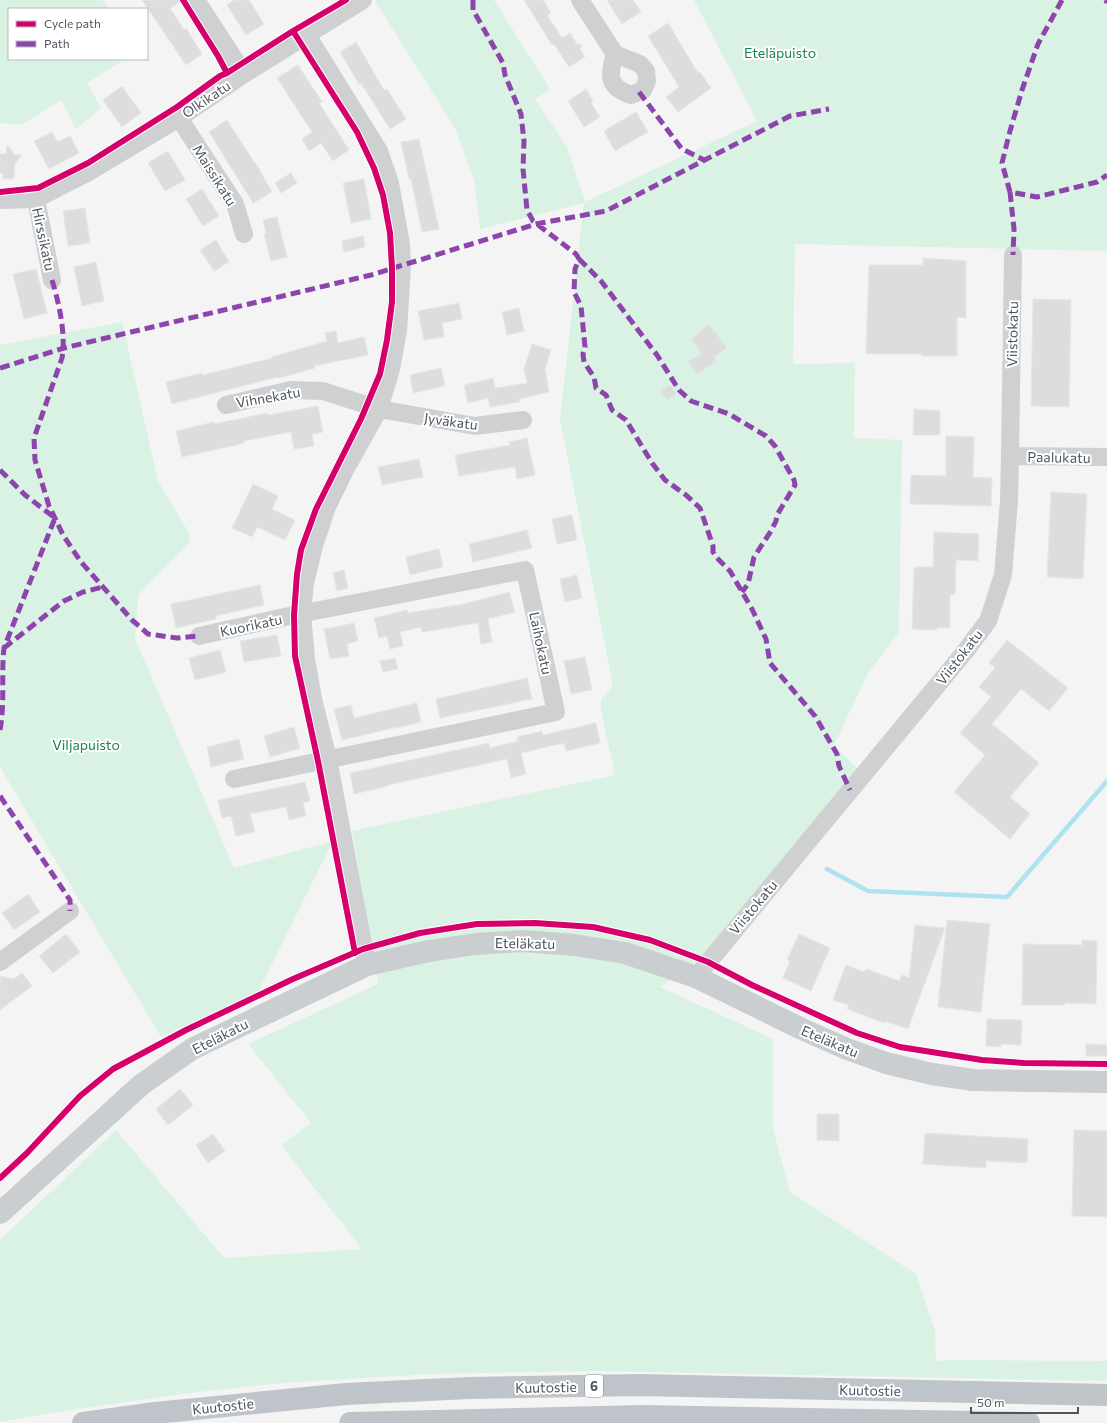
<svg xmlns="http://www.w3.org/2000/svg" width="1107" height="1423" font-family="Commissioner,sans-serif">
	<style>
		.green { fill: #d9f2e3 }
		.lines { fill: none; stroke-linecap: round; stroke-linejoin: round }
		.stream { stroke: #aee2f0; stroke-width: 4.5 }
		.building { fill: #ddddde; stroke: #e5e6e7 }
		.minor { stroke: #ced0d2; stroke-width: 18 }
		.major { stroke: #caced1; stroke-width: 22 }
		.highway { stroke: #bec4c9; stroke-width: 22 }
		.quiet { stroke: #8e44ad; stroke-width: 5; stroke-dasharray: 10 5; stroke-linecap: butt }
		.cycleway-casing { stroke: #fff; stroke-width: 8 }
		.cycleway { stroke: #d6006c; stroke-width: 6 }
		.labels { text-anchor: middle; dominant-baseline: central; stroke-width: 4; stroke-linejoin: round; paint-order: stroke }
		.shield { fill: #fff; stroke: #808990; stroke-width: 1 }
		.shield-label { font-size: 13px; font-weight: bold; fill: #4a5661 }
		.park-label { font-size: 14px; fill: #17864f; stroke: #fff }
		.street-label { font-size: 14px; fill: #4a5661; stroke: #fff }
	</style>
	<rect width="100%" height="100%" fill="#f4f4f4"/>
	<path class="green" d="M0,0H103L109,9H9V59H125L87,83L101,108L76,129L61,100L21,125L0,123Z
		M376,0H494L550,89L535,99L567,147L585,202L757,121L694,0H1107V251L795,244L793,364L855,363L854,438L902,440L899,632L868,673L834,745L859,770L710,952L660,987L773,1039V1129L790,1192L916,1274L935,1331L936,1361L954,1360L1107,1361V1381L597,1371L430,1374L283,1383L189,1393L57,1412L0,1422V1240L116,1130L224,1258L362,1249L281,1145L311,1123L248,1044L378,984L352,831L615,775L601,710V699L613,686L560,420L584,203L480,229L474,180L455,128L375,1Z
		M122,322L158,481L190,535L189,543L138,595L135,639L234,868L333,841L255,998L161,1037L0,767V345Z"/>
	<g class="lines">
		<path class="stream" d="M827,869L868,891L1007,897L1107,781"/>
	</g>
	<path class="building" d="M142,0H182L170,8L184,30L186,28L202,54L186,65Z
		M234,0H249L264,24L246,35L227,5Z
		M524,0H543L551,13L547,15L562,38L570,33L577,44L582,45L580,49L585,57L569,67L554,44L552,45Z
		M607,0H633L641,12L622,24Z
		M668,23L698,73L700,72L711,88L678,112L666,97L679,87L648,36Z
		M356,42L384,90L387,89L406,119L390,129L361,83L359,84L340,52Z
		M298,65L322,102L319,103L349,150L333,161L321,143L309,151L302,139L312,132L277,78Z
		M122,86L141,113L122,127L103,100Z
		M586,89L593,101L591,103L600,117L584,127L568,101Z
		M636,112L648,132L615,151L604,131Z
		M227,120L254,162H255L272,192L253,203L209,132Z
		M52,132L58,142L70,136L79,153L49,169L34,141Z
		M419,139L439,229L422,232L411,179H409L401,142Z
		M7,145L15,155H22L15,163L14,179H3V173H0V154H6Z
		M168,151L185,180L165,191L148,163Z
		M291,173L297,183L281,193L275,183Z
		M364,179L371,219L351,223L343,183Z
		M202,189L219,216L203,226L186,199Z
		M85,208L90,243L68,246L63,211Z
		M277,217L287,257L271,261L264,234L266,233L263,220Z
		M363,236L365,247L344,252L342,241Z
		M216,240L229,262L214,271L200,250Z
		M923,258L966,261V318L957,317V356H922V354H866L869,265H923Z
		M96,262L104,301L82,306L74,267Z
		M36,269L47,313L24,319L13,274Z
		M1033,299L1071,300L1069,407L1031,406Z
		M459,303L462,319L442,323L444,337L424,340L418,311Z
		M519,308L524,331L507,335L502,312Z
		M709,324L727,348L714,357L717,361L697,374L688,362L701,353L691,339Z
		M336,331L338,343L364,337L368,355L314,366L315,368L279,378L278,377L172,404L166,382L202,373L203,375L273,358L272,357L327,341L325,333Z
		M532,344L551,350L545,369L549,392L519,399L520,402L490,407L488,398L468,403L464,385L493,378L495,388L527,383L524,369Z
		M441,368L445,386L413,393L410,375Z
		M670,385L676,394L667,400L661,391Z
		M318,406L323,432L312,434L314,446L294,449L291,432L244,441L245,443L182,457L176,431L214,422V424L267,413L268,415Z
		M914,409L940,411V435H913Z
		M946,436L974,437L973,477L992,478L991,506L910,504L911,475L946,476Z
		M527,438L535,475L517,479L515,467L459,476L455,455L510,445L509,442Z
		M419,459L423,477L382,485L378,467Z
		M253,484L278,496L272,509L295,520L285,540L257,527L252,537L232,528Z
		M1051,492L1087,494L1083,579L1047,577Z
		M572,515L577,540L557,544L552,519Z
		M527,530L532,548L473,562L469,544Z
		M934,532L979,534L978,561L956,560L955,595H950V628H937V630L912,629L914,567H933Z
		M439,549L443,567L410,575L406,557Z
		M344,570L348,588L337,591L333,573Z
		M577,575L582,598L565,602L560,579Z
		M260,585L264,605L215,616L216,619L176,628L171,604Z
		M509,592L515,612L488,619L492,642L481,644L478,623L422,632L421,627L400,632L403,646L390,649L387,636L379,638L374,618L407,610L408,613L457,605V606Z
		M354,623L358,641L347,644L349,656L330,659L324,629Z
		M277,635L281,656L244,662L240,641Z
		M1007,640L1068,688L1049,711L1021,689L992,724L1039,763L1010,797L1030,814L1010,839L954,792L985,755L960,733L991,697L979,687L995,668L989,663Z
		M220,650L226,672L195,680L189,658Z
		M585,657L592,690L571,694L564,661Z
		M395,658L398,669L383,672L380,661Z
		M527,678L532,699L440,718L436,699Z
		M417,703L421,722L397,728V727L342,740L334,709L351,705L354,718Z
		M596,723L600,743L566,751L564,743L521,753L526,774L511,778L507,759L388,785V786L354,794L350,773L489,743L490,748L518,741L517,737L542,731L543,735Z
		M294,727L300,748L270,757L264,736Z
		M239,739L244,759L211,767L207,747Z
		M305,782L310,801L303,803L306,816L289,820L286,807L250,814L255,832L236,836L231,816L222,818L218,800Z
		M28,894L40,912L14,930L2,913Z
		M947,920L990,924L981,1012L938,1007Z
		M915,925L945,928L908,1029L885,1021L884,1023L847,1009L849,1005L833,1000L846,965L864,972L866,969L899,981L902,975L909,978Z
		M66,934L80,952L53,973L39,956Z
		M799,934L830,948L811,991L783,978L790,961L787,960Z
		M1082,940L1097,941L1096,1004L1065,1003V1005H1022L1023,944L1082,945Z
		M22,973L32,986L0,1010V976L14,979Z
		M987,1019L1022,1020L1021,1045L1001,1044V1047L986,1046Z
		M1086,1044L1107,1045V1056H1086Z
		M180,1089L193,1105L168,1125L156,1109Z
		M817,1114H839V1141L817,1140Z
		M1074,1130L1107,1131V1217L1072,1216Z
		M925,1133L1028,1139L1027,1163L986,1161V1168L923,1164Z
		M213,1134L225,1151L208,1163L196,1145Z"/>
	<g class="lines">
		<path class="minor" d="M196,0L244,74
			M580,0L615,54L640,64L646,71L647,81L643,90L631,95C608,87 608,76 615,54
			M307,35L379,151L390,183L401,244L402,266L398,331L391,369L379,409L345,470L327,507L314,546L305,583L302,614L306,659L313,699L328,759L367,965
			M179,118L235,204L244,234
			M36,199L52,280
			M0,200L36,199L87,173L179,118L244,74L363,0
			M226,405L291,390L323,391L379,409L475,426L523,420
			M1010,456L1107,457
			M199,636L294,615L525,570L556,712L234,779
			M0,962L70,911
			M696,977L964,653L988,621L1003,575L1009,501L1010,456L1013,255"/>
		<path class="major" d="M0,1213L141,1085L192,1049L367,965L429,951L475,944L523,941L574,945L625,953L696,977L802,1029L847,1049L886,1063L932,1074L973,1080L1107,1082"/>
		<path class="highway" d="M83,1423L155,1413L346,1394L469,1388L640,1385L1107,1395
			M350,1423L642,1416L1029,1423"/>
		<path class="quiet" d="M473,0V10L503,63L505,75L521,114L524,141L523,169L527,210L533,221L576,254L579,259L575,269L574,292L581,306L585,347L583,354L584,362L594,377L596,388L606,395L612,410L626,420L652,463L665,480L686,495L700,508L713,546V552L717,558L730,571L752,609L766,639L770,663L815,716L837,754L839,766L850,790
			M1062,0L1038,44L1022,90L1010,131L1002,163L1010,192L1037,197L1097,182L1107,175
			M1106,0L1107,3
			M639,92L682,149L704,160
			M1010,192L1014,229L1013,255
			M579,259L601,281L657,355L679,390L691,401L729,414L766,436L775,446L794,480L795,485L777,515L776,521L771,531L754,557L748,584L742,592
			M52,280C59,303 66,334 62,358L34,438L35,460L49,506L55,518L63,535L81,562L132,620L148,634L177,638L199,636
			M0,368L64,348L371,275L536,224L606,211L790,116L829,109
			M0,470L25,495L55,518L4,648C1,675 5,703 0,730
			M4,648L64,601L83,592L103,587
			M0,796L70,900V911"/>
		<defs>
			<path id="cycleway" d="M183,0L218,56L227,73L293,31L357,132L374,168L383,195L390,233L392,268V302L387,340L380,374L361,419L316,509L301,550L297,574L294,615L295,656L318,761L355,953
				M293,31L346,0
				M0,192L38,188L88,163L177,107L220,76L227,73
				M0,1178L27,1153L80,1096L113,1069L186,1030L293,979L363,949L420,933L477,924L535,923L593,927L650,940L708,962L752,985L857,1033L900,1047L982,1060L1024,1063L1107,1064"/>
		</defs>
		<use href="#cycleway" class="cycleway-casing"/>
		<use href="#cycleway" class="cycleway"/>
	</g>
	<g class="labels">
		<rect class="shield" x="585" y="1375" width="18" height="22" rx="3"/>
		<g class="shield-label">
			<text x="594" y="1386">6</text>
		</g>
		<g class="park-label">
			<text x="780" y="52">Eteläpuisto</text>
			<text x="86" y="744">Viljapuisto</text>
		</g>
		<g class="street-label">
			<text transform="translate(206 99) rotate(-34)">Olkikatu</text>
			<text transform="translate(215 175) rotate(58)">Maissikatu</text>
			<text transform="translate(44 239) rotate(78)">Hirssikatu</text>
			<text transform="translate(1012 334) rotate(-89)">Viistokatu</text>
			<text transform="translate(268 397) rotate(-10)">Vihnekatu</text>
			<text transform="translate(451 421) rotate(8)">Jyväkatu</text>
			<text transform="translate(1059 457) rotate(1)">Paalukatu</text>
			<text transform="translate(251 625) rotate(-12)">Kuorikatu</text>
			<text transform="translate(541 643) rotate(78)">Laihokatu</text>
			<text transform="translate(959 657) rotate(-52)">Viistokatu</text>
			<text transform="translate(753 907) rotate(-50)">Viistokatu</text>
			<text transform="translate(525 943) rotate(1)">Eteläkatu</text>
			<text transform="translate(220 1036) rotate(-27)">Eteläkatu</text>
			<text transform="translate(830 1041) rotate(23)">Eteläkatu</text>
			<text transform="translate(546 1387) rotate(-1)">Kuutostie</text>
			<text transform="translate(870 1390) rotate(1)">Kuutostie</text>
			<text transform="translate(223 1406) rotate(-6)">Kuutostie</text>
		</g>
	</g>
	<rect x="8" y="8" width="140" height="52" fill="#ffffff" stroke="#b7bbc0"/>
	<rect x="16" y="21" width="20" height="6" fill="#d6006c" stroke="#b7bbc0"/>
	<text x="44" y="28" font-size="12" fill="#4a5661">Cycle path</text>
	<rect x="16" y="41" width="20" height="6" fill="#8e44ad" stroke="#b7bbc0"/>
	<text x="44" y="48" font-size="12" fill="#4a5661">Path</text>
	<path d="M971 1407v6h107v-6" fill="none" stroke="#4a5661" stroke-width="2"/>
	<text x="977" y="1407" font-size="12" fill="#4a5661" stroke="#ffffff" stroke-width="3" paint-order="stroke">50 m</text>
</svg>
